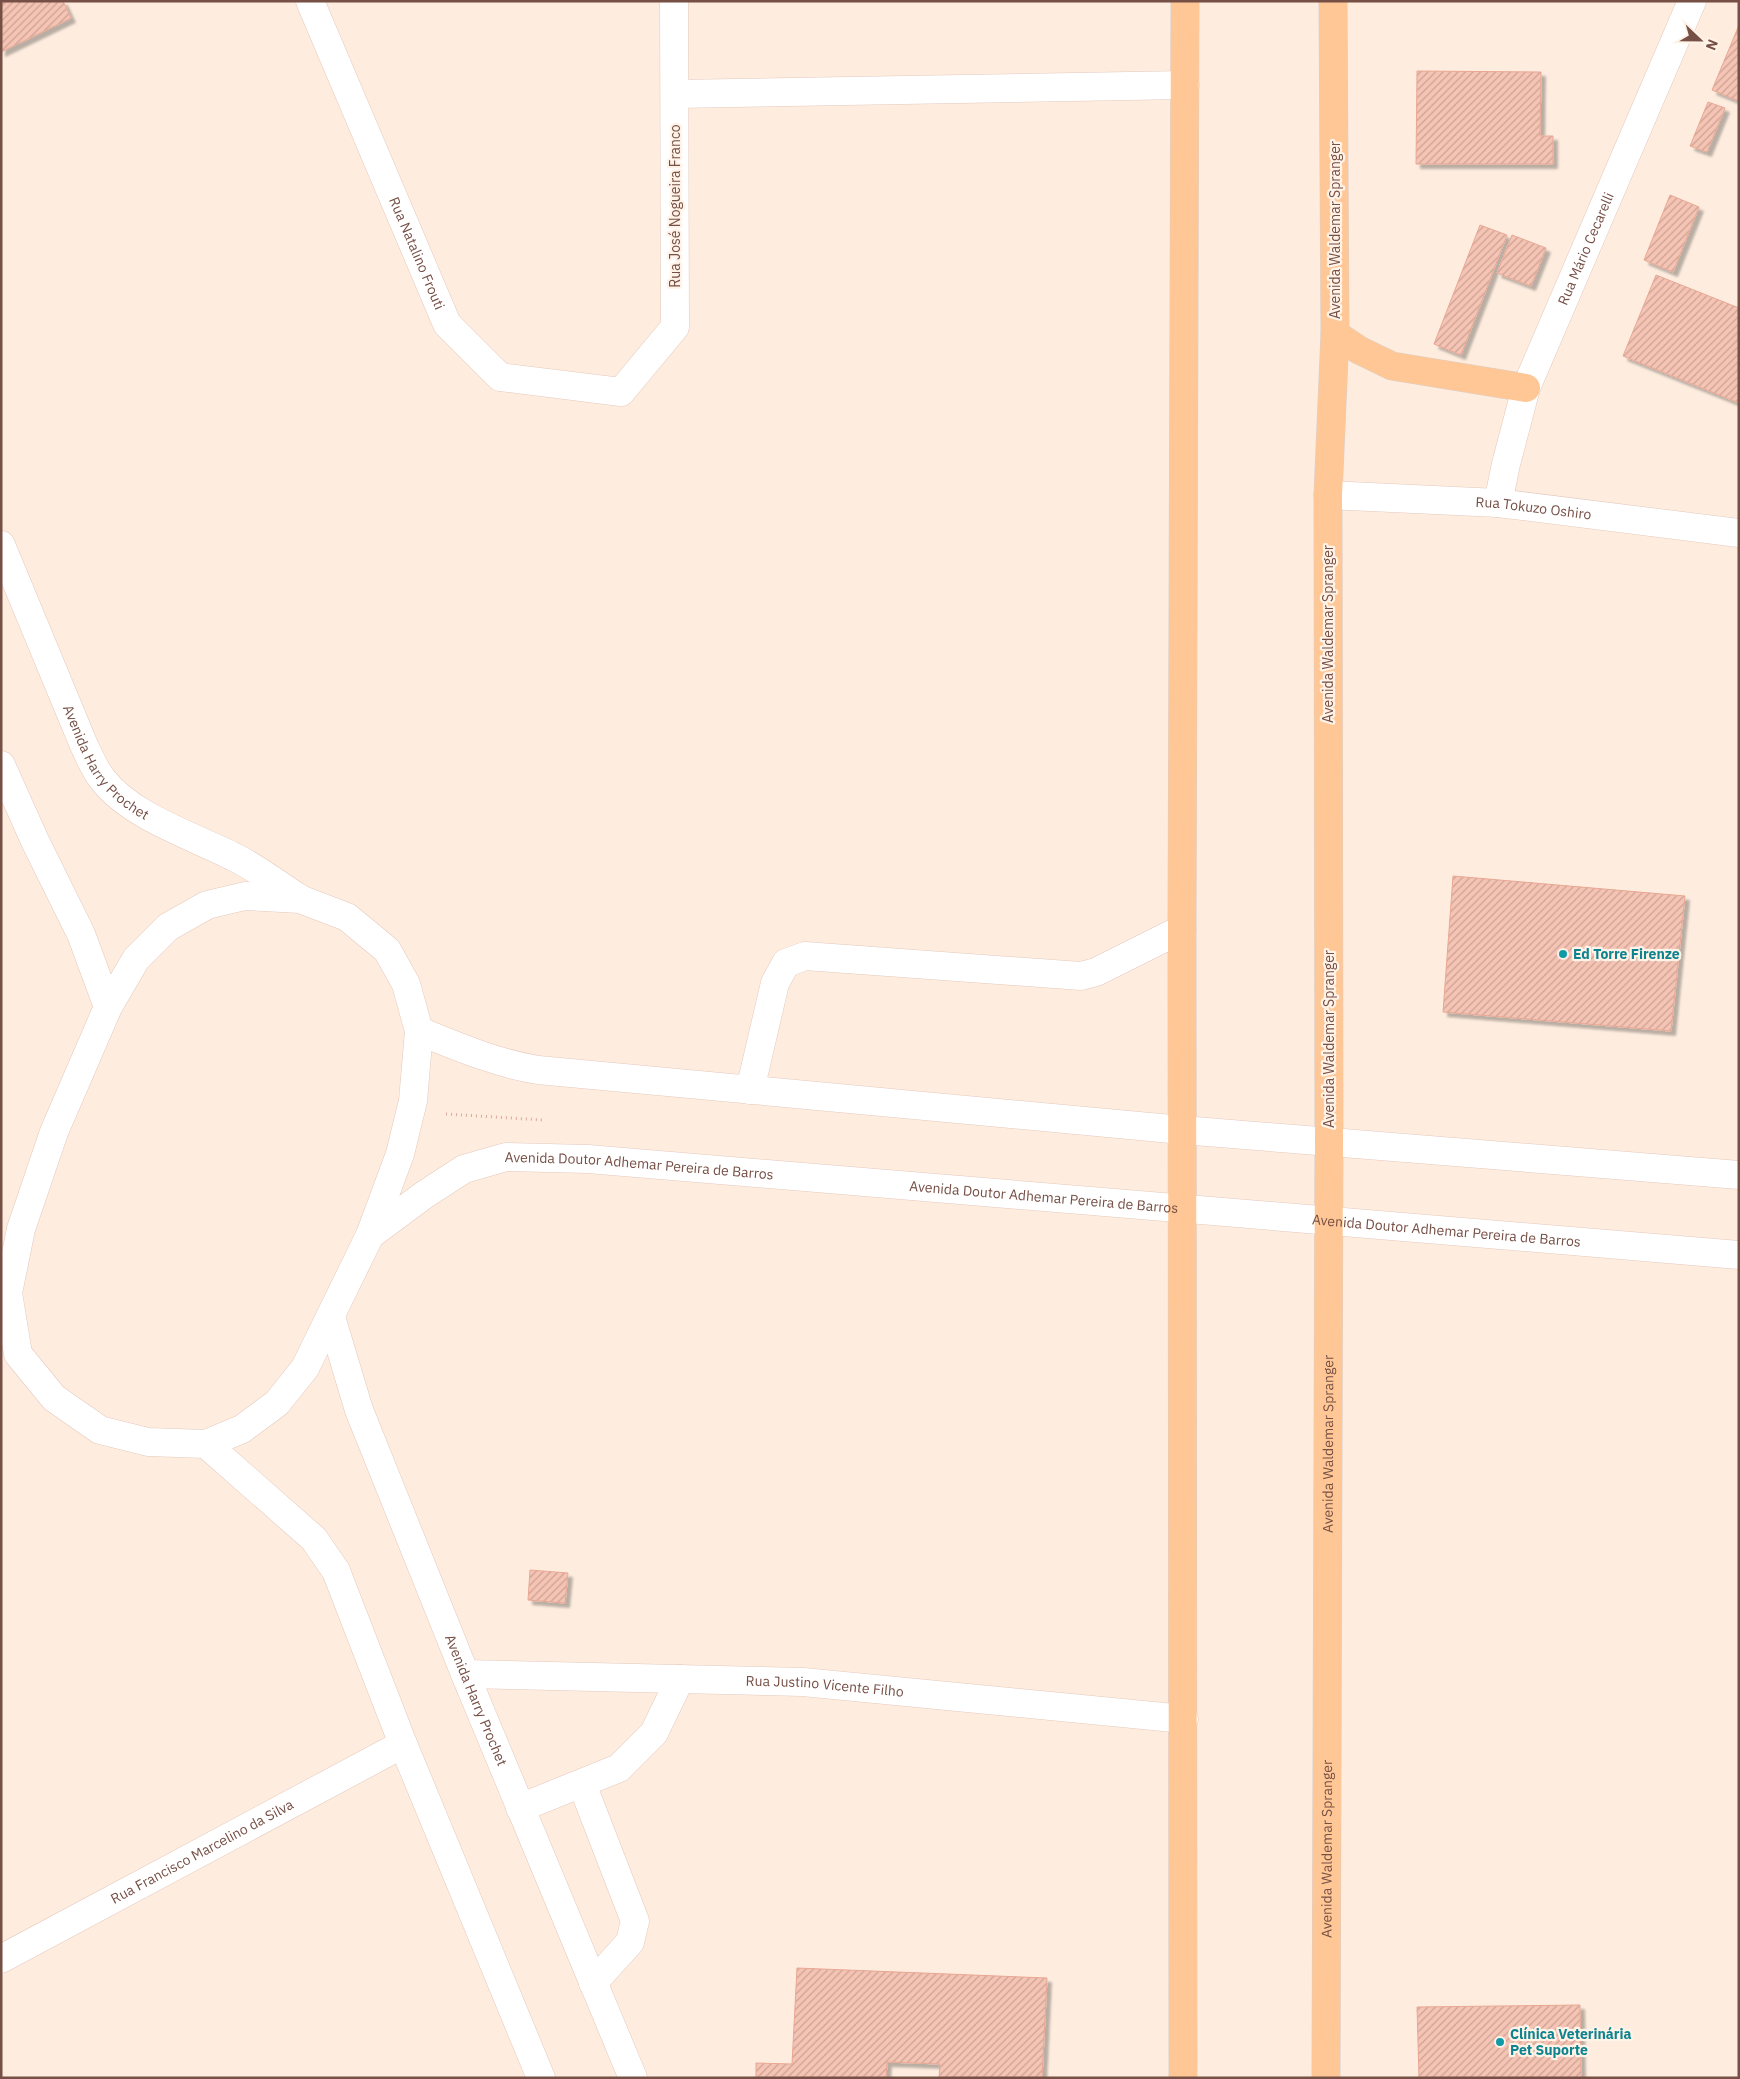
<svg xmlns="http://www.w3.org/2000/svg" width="1740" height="2079" font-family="'IBM Plex Sans',sans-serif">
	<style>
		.building { fill: url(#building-hatch); stroke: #e9a794; filter: url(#shadow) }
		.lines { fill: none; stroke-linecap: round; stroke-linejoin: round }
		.minor-casing { stroke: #e4c9bd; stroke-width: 29 }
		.major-casing { stroke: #dbd1cf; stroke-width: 29 }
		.path { stroke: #daa798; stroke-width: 3; stroke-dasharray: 1 4; stroke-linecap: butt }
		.minor { stroke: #fff; stroke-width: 28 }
		.major { stroke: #ffc795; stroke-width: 28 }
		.culture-dot { fill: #0f9aa8; stroke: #fff2e7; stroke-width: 2 }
		.labels { text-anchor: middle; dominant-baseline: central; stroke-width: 4.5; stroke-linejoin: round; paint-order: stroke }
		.street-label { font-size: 14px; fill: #764f45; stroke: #fff2e7 }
		.culture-label { font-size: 14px; font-weight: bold; fill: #0d838f; stroke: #fff2e7; text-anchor: start }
	</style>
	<defs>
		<pattern id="building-hatch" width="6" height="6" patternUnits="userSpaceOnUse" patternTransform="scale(1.25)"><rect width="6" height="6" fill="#f5c4b4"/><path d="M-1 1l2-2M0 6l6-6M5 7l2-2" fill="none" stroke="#cba294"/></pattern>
		<filter id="shadow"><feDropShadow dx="4.5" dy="4.5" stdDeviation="1" flood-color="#0004"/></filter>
	</defs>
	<rect width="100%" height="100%" fill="#feeddf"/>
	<path class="building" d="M1,1H63L71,18L1,52Z
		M1739,25V101L1712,90Z
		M1417,71L1541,72L1540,136H1553V164H1416Z
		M1708,102L1725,108L1707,152L1690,146Z
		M1670,195L1699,207L1673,272L1644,260Z
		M1480,225L1507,235L1461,355L1434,344Z
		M1512,235L1546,248L1531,286L1497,273Z
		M1656,275L1739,308V403L1623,356Z
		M1453,876L1685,896L1671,1031L1443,1012Z
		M530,1570L568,1573L565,1603L528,1600Z
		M797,1968L1047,1978L1042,2078H939L940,2064L887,2062L886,2078H756V2063L792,2064Z
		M1580,2005L1581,2078H1419L1417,2007Z"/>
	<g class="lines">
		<defs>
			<g id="minor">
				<path id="s1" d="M310,1L447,324L500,377L621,392L675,327L674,1"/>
				<path d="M675,94L1185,85"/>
				<path id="s2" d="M1328,495L1498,503L1739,533"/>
				<path id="s3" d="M1498,503L1506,464L1526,388L1692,1"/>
				<path id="s4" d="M1,545L83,743C89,756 94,769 103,780C132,817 193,836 234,857C257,868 278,885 299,898"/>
				<path d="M1,765L35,841L81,934L108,1007"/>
				<path d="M245,896L300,899L347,917L387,950L406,984L419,1031L413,1101L400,1154L370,1235L305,1368L277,1403L242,1429L206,1444L148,1442L100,1430L54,1398L18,1354L8,1293L21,1229L54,1132L108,1007L136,959L168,927L207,905Z"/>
				<path d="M419,1031C458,1047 496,1063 538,1070L1182,1130L1739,1175"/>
				<path d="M750,1090L775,983L786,963L805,956L1081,976L1096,972L1182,929"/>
				<path id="s5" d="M370,1235L424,1195L464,1169L506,1157L588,1159L1739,1255"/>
				<path id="s6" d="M331,1317L359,1410L465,1674L633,2078"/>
				<path d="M206,1444L314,1539L336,1571L403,1744L541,2078"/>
				<path id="s7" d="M465,1674L803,1682L1184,1719"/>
				<path d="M582,1784L635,1921L630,1942L593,1983"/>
				<path d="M520,1808L619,1768L654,1733L680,1679"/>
				<path id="s8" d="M1,1959L403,1744"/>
			</g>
			<g id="major">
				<path d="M1335,334L1359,350L1392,366L1526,388"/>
				<path d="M1183,2078L1182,929L1185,1"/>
				<path id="s9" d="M1326,2078L1329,1141L1328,495L1335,334L1333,1"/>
			</g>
		</defs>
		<use href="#minor" class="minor-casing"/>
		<use href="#major" class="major-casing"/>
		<path class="path" d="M446,1114L542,1120"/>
		<use href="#minor" class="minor"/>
		<use href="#major" class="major"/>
	</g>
	<g class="culture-dot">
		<circle cx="1563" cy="954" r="5"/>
		<circle cx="1500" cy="2042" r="5"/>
	</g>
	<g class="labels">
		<g class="street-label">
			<text transform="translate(675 206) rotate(-90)">Rua José Nogueira Franco</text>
			<text transform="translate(1335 230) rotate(-90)">Avenida Waldemar Spranger</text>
			<text stroke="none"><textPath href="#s3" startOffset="270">Rua Mário Cecarelli</textPath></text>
			<text stroke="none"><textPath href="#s1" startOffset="274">Rua Natalino Frouti</textPath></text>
			<text stroke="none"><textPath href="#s2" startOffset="206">Rua Tokuzo Oshiro</textPath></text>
			<text transform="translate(1328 634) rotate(-90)">Avenida Waldemar Spranger</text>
			<text stroke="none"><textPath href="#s4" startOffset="244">Avenida Harry Prochet</textPath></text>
			<text transform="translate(1329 1039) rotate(-90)">Avenida Waldemar Spranger</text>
			<text stroke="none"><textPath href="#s5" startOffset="292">Avenida Doutor Adhemar Pereira de Barros</textPath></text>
			<text stroke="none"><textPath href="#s5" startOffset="698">Avenida Doutor Adhemar Pereira de Barros</textPath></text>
			<text stroke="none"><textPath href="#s5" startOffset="1102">Avenida Doutor Adhemar Pereira de Barros</textPath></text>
			<text stroke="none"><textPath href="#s9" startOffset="634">Avenida Waldemar Spranger</textPath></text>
			<text stroke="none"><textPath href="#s7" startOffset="360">Rua Justino Vicente Filho</textPath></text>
			<text stroke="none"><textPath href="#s6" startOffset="410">Avenida Harry Prochet</textPath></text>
			<text stroke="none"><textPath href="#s9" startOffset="229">Avenida Waldemar Spranger</textPath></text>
			<text stroke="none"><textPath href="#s8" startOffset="228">Rua Francisco Marcelino da Silva</textPath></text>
		</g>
		<g class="culture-label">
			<text x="1573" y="954">Ed Torre Firenze</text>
			<text x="1510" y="2034">Clínica Veterinária<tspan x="1510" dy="16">Pet Suporte</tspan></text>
		</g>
	</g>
	<rect width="1740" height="2079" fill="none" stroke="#764f45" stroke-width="5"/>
	<g transform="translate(1700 40) rotate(112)" stroke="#fff2e7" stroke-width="4" paint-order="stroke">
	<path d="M0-4L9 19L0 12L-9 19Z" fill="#764f45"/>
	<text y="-8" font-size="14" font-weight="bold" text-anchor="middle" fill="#764f45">N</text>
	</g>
</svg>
